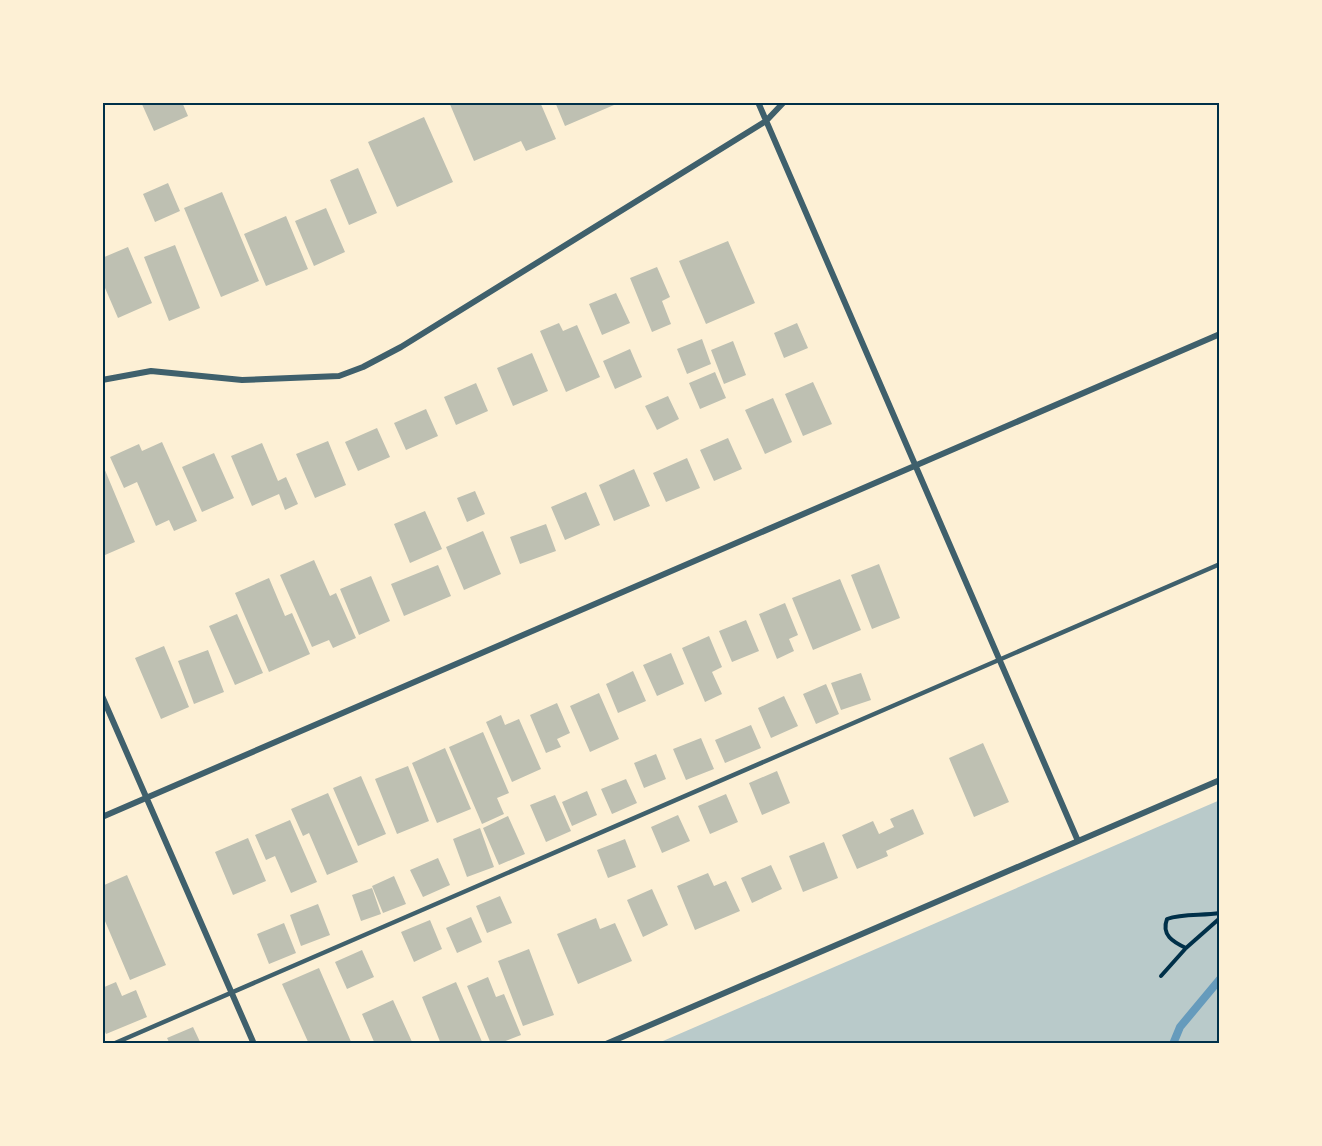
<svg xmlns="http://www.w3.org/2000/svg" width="1322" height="1146" font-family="Barlow,sans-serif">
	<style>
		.green { fill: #b9caca }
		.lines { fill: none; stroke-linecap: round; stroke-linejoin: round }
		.stream { stroke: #669bbc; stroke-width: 8 }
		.building { fill: #bec0b2 }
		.path { stroke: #003049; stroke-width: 4 }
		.service { stroke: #3f606c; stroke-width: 4.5 }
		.minor { stroke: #3f606c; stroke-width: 6 }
		.neatline { fill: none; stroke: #003049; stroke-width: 2 }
	</style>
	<rect width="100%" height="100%" fill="#fdf0d5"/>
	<path class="green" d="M1220,800V1044H656Z"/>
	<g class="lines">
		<path class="stream" d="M1173,1044L1180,1027L1220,979"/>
	</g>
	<path class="building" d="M141,102H182L188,116L154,131Z
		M449,102H540L556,139L526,151L521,141L474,161Z
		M555,102H613L614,105L565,126Z
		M424,117L453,182L397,207L368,142Z
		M358,168L377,213L349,225L330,180Z
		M168,183L180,211L155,222L143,194Z
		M222,192L259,281L221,297L184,208Z
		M326,208L345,252L314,266L295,221Z
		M286,216L308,269L266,286L244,234Z
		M728,241L755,303L706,324L679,261Z
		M175,245L200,308L169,321L144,257Z
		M128,247L152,303L118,318L102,281V258Z
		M657,267L670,297L662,301L671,324L652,332L630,278Z
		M616,293L630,323L602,335L589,304Z
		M559,323L563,331L577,325L600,377L566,392L540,331Z
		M797,323L808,348L784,358L774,333Z
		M702,339L711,364L687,374L677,349Z
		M733,341L746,375L724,384L711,350Z
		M630,349L642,377L615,389L603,361Z
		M532,353L548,391L513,406L497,368Z
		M715,372L726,398L700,409L689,383Z
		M813,382L832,424L803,436L785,394Z
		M476,383L488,411L456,425L444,397Z
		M668,396L679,419L657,430L645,406Z
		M773,398L792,442L765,454L745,410Z
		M426,409L438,436L406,450L394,423Z
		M377,428L390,457L358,471L345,442Z
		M728,438L742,469L714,481L700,450Z
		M328,441L346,485L315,498L296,454Z
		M162,442L197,521L174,531L169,520L156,526L137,482L124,488L110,457L139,444L142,451Z
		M262,443L278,481L286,477L298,504L285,510L279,494L252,506L231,456Z
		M214,453L234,498L202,512L182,467Z
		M687,458L700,488L666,502L653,473Z
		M102,463L135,542L105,555L102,549Z
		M634,469L650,506L614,521L599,485Z
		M475,491L485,514L467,522L457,498Z
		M586,492L600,525L565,540L551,507Z
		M425,511L442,549L410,563L394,524Z
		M546,524L556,551L520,564L510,537Z
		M483,531L501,574L464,590L446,547Z
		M314,560L330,596L336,593L356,638L333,648L329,640L312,647L280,575Z
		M879,564L900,618L872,629L851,575Z
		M438,565L451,596L404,616L391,584Z
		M371,576L390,621L359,635L340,589Z
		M269,578L285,616L292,613L310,654L269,672L235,593Z
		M840,579L861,630L813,650L792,598Z
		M785,603L798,635L789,639L794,651L777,659L759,614Z
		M237,614L263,673L235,685L209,626Z
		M746,620L759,651L732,662L719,631Z
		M709,636L722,667L712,672L722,694L705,702L682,648Z
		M164,646L189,707L161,719L135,658Z
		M208,650L224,692L194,704L178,661Z
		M671,653L684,684L657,696L643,665Z
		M633,671L646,701L618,713L606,684Z
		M861,673L871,700L841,710L831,683Z
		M826,684L839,714L816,724L803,694Z
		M599,693L619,739L590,752L570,706Z
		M784,696L798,726L771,738L758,708Z
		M557,703L570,733L557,739L561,747L546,753L530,715Z
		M501,715L505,725L519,719L541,769L512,782L486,722Z
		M751,725L761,748L725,763L715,740Z
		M483,732L509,793L497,798L504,814L482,824L449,747Z
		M701,738L714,769L686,780L673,749Z
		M983,743L1009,802L974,817L949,758Z
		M445,748L471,809L437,823L412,763Z
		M656,754L666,779L644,788L634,763Z
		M408,766L429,821L397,834L375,779Z
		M777,771L790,803L762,815L749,783Z
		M361,776L386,834L358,846L333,788Z
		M626,779L637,803L612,814L601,789Z
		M587,791L597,815L572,826L562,802Z
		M328,793L358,862L327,875L309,833L303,836L291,809Z
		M726,794L738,822L710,834L698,806Z
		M555,795L571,831L546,842L530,805Z
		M913,809L924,834L886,851L888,856L857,869L842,835L873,821L879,834L894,827L890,819Z
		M678,815L690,841L662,853L651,827Z
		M508,816L525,854L499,865L483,828Z
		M290,820L317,882L291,893L275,856L266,860L255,835Z
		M480,828L494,867L467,877L453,839Z
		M248,838L266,881L233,895L215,852Z
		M625,839L636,867L608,878L597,850Z
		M824,842L838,878L803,892L789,856Z
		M438,858L450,885L423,897L410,870Z
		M771,865L782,889L752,903L741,878Z
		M708,873L714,886L726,881L740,911L695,930L677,886Z
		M127,875L166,965L130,980L102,914V886Z
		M394,876L406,904L383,913L372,886Z
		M372,888L381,914L361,921L352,895Z
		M652,889L668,925L643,937L627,900Z
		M500,896L512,923L487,933L476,906Z
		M318,904L330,935L301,946L290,915Z
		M471,917L482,942L457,953L446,928Z
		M596,918L600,929L615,923L632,961L578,984L557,934Z
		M430,920L442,949L414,962L401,932Z
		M284,923L296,953L269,964L257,934Z
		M529,949L554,1015L523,1026L498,961Z
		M362,950L374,977L347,989L335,962Z
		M319,968L352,1044H309L282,984Z
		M488,977L496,997L504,994L521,1035L498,1044H491L467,986Z
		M116,982L122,996L136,990L147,1017L106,1034L102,1026V988Z
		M456,982L483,1044H441L422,997Z
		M393,1000L413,1044H375L362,1014Z
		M193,1027L201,1044H170L167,1038Z"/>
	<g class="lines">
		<path class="path" d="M1186,948C1173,942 1161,935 1167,919C1183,913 1202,916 1220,913
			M1161,976L1186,948L1220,918"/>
		<path class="service" d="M102,103L103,102
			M113,1044L1220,564"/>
		<path class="minor" d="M758,102L1078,841
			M102,380L151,371L242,380L339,376L363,367L401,347L766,121L784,102
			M102,696L254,1044
			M102,817L1220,334
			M606,1044L1220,780"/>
	</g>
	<rect width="1322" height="1146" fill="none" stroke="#fdf0d5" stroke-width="207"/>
	<rect x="104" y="104" width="1114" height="938" class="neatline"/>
</svg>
